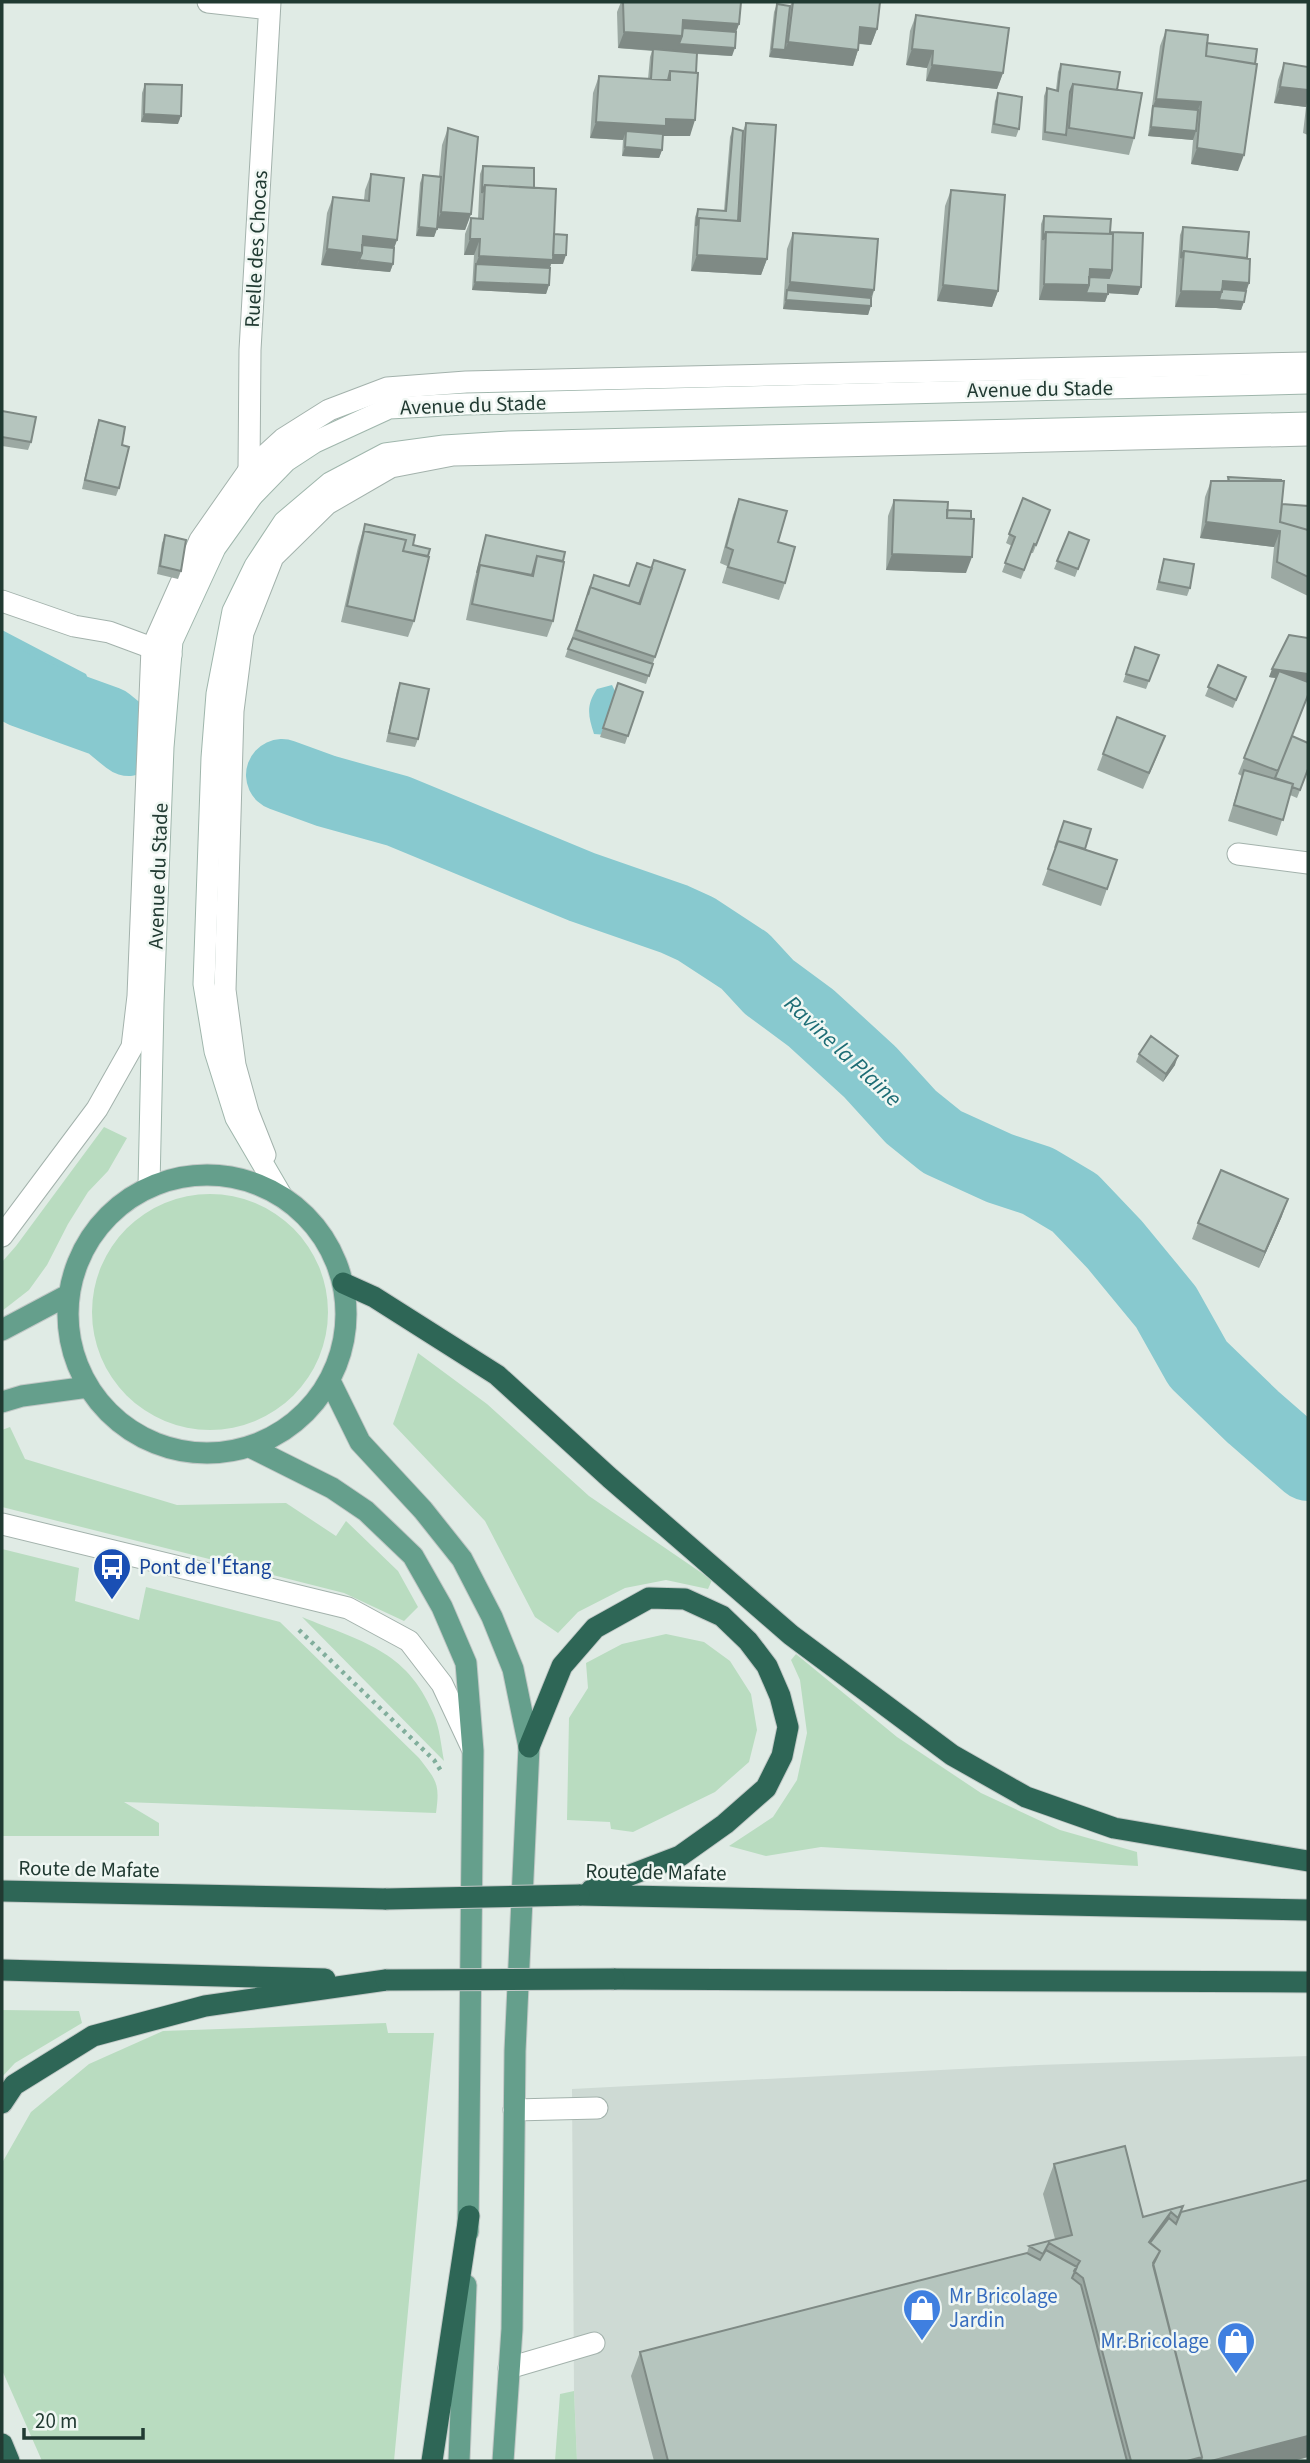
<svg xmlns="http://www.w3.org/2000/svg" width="1310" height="2463" font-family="'Source Sans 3',sans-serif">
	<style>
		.built { fill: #cedad4 }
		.green { fill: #b9dcc0 }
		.water { fill: #88c9cf }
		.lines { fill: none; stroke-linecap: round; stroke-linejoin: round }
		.river { stroke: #88c9cf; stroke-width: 72 }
		.lane-casing { stroke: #a3b2ac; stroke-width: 23 }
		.street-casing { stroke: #a3b2ac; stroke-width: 23 }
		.secondary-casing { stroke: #9fb6ac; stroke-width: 23 }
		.primary-casing { stroke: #c1c8c6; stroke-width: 23 }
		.highway-casing { stroke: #c1c8c6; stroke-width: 23 }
		.path { stroke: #81ae9c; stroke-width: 4.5; stroke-dasharray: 3.5 5; stroke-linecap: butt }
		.lane { stroke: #fff; stroke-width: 21 }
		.street { stroke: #fff; stroke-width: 21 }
		.secondary { stroke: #fff; stroke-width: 21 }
		.primary { stroke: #659f8c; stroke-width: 21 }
		.highway { stroke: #2e6656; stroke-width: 21 }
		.highway-bridge-casing { stroke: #c1c8c6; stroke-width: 23; stroke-linecap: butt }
		.highway-bridge { stroke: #2e6656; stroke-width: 21 }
		.wall { fill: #9ca9a3 }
		.shaded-wall { fill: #7f8a85 }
		.building { fill: #b5c5be; stroke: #7f8a85; stroke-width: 2 }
		.labels { text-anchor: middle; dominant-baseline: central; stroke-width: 5; stroke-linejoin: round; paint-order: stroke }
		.street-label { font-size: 21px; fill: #213a32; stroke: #f0f7f3 }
		.transit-label { font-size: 21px; fill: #164399; stroke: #f0f7f3; text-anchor: start }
		.shop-label { font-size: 21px; fill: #366cbe; stroke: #f0f7f3; text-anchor: start }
		.water-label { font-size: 23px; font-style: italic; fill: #1d6d75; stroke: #f0f7f3 }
	</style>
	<rect width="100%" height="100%" fill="#e0ebe5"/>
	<path class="built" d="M1308,2056V2461H577L574,2391L572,2089L1038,2065Z"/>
	<path class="green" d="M104,1127L127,1138L108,1171L88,1192L68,1224L47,1265L29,1290L2,1311V1262L16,1246Z
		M92 1312a118 118 0 1 1 236 0a118 118 0 1 1-236 0Z
		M418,1353L487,1404L589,1496L712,1580L708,1589L666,1580L625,1588L578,1612L558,1633L535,1617L485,1521L393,1424Z
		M10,1427L25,1459L177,1505L286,1503L336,1536L346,1521L398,1571L418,1607L404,1621L344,1593L2,1507V1430Z
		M2,1549L79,1568L75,1601L139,1620L146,1587L280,1622L419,1758C437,1781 440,1784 436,1813L124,1802L159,1823V1836H2Z
		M302,1617C360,1641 407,1650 433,1713C440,1728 441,1746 444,1761Z
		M666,1634L704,1642L730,1661L751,1694L757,1730L749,1762L715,1792L633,1832L611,1829L610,1822L567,1820L569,1718L588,1688L586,1663L622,1644Z
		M796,1654L897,1737L981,1793L1060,1830L1137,1852L1138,1866L821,1847L766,1856L729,1846L773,1817L797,1780L807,1733L800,1680L791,1660Z
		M2,2010L79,2011L82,2023L15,2063L2,2077Z
		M386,2023L388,2033H434L394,2461H42L2,2370V2163L31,2112L89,2064L163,2031Z
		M574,2391L577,2461H555L560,2394Z"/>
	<path class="water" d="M2,630L86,674L107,722L63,727L2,708Z
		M612,685L616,693L607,735L594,734C588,716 586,705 597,689Z"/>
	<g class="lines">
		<path class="river" d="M2,680L24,692L107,722L129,740
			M282,775L326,791L398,811L582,887L674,919L696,929L745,961L769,987L811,1018L870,1072L911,1117L942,1142L999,1168L1038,1181L1075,1203L1115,1245L1166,1307L1198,1364L1253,1417L1308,1465"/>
		<defs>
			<path id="lane" d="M265,1155L248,1112L235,1065L225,990L233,711L243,633L273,557L327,504L391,467L453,455L1308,435
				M2,1236L97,1109L132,1047L138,996L152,648L200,540L249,470L283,439L329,410L387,388L466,382L1308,363
				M2,1524L348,1608L409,1641L442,1684L472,1748
				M514,2110L597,2108
				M509,2368L594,2343"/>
			<path id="street" d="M208,2L269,9
				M252,496L249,470L250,350L270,2
				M2,601L74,626L109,632L171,655
				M1238,854L1308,863"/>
			<path id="secondary" d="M149,1186L153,1004L163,747L172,641L215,548L252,496L286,461L315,442L389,408L465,404L1308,383
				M281,1195L236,1118L215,1051L204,984L212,758L217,694L233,611L255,566L284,522L330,483L385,454L444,446L509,442L1308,423"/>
			<path id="primary" d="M68 1314a139 139 0 1 1 278 0a139 139 0 1 1-278 0Z
				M2,1330L68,1295
				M330,1381L360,1442L423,1510L462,1559L492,1617L513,1669L529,1747L515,2051L512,2329L503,2461
				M2,1402L22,1396L88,1387
				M250,1447L332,1488L366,1511L413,1556L442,1607L466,1663L473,1751L468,2232
				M459,2461L466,2285"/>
			<path id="highway" d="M343,1283L374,1297L497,1375L610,1478L791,1635L952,1755L1026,1797L1114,1828L1308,1861
				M529,1747L562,1666L595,1628L649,1598L685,1599L722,1616L748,1641L767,1666L780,1696L788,1727L782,1756L766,1788L725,1824L680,1856L591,1890
				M2,1891L386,1899
				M579,1895L1308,1910
				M2,1970L325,1979
				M614,1979L1308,1982
				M2,2103L14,2085L93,2036L205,2006L386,1980
				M2,2444L9,2461
				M432,2461L469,2216"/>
		</defs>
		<use href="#lane" class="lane-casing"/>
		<use href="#street" class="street-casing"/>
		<use href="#secondary" class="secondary-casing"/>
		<use href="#primary" class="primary-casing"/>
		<use href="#highway" class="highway-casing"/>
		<path class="path" d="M299,1630L434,1760L441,1771"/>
		<use href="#lane" class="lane"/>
		<use href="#street" class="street"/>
		<use href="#secondary" class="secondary"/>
		<use href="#primary" class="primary"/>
		<use href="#highway" class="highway"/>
		<defs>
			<path id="highway-bridge" d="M386,1899L579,1895
				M386,1980L614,1979"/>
		</defs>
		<use href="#highway-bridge" class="highway-bridge-casing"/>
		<use href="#highway-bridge" class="highway-bridge"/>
	</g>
	<path class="wall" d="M621,2H741L739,24L736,32L732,56L697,54L690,136H663L662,150L659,158L622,156L623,140L590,138L593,93L599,76L648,79L650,57L652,51L618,48L617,12Z
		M792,2H880L877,29L871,45L859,44L858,50L853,66L769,57L774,12L777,4L790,6Z
		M916,15L1003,73L997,89L926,81L927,68L906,65L910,31Z
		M1166,30L1207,43L1238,171L1191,164L1193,140L1148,136L1160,46Z
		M1284,63L1308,67V135L1303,133L1306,107L1274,103L1278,80Z
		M1061,64L1117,90L1134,138L1129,155L1042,140L1044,96L1047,88L1056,90L1058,72Z
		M145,84L178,124L141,122L142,93Z
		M998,93L1019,129L1016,137L991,133L995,101Z
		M746,123L767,259L761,275L691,271L695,217L698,209L724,211L730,137L733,128L743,131Z
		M448,128L471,214L465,230L437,228L434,237L416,236L420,183L423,175L439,176L442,145Z
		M1308,160V182L1307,181Z
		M483,166L534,188L554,234L563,264H551L550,268L549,285L546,294L472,290L474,255H464L465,234L471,218L478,219L480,174Z
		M371,174L397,240L394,248L393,264L390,272L321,265L327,213L333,197L364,200L365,190Z
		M951,190L998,291L992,307L937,301L945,206Z
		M1044,216L1110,232L1138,295L1108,293L1105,302L1039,300L1041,224Z
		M1183,227L1247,258L1249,283L1241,310L1216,308L1175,307L1180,235Z
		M793,233L874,290L868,315L783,309L787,249Z
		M2,411L31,442L28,450L2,446Z
		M99,420L122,445L119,488L116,496L82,489L96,428Z
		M1228,477L1282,504L1308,506V596L1271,578L1274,547L1200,538L1205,497L1211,481H1227Z
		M1023,498L1050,510L1033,553H1031L1021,579L1002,572L1012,546L1006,543Z
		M739,499L785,583L779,600L722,583L727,566L720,563L733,515Z
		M894,500L947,510L966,573L886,570L888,516Z
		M365,524L413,545L414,621L408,637L341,622L358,547Z
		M1069,532L1089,540L1075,577L1054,569Z
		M165,535L181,571L178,579L157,574L162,543Z
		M486,535L565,552L553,621L547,637L466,620L474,581Z
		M1164,559L1190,588L1187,596L1156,590Z
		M594,575L655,657L646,684L565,657Z
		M1289,635L1292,736L1308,770L1297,798L1290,795L1277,836L1228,821L1242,776L1238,774L1276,678L1269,677Z
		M1135,647L1159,655L1146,689L1123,682Z
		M1218,665L1246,677L1233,708L1205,696Z
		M400,683L418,739L415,747L386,742L397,691Z
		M618,683L643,692L625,744L600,737Z
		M1159,752L1143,789L1097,770L1103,754Z
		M1085,849L1117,860L1101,906L1042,885L1052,857Z
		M1139,1054L1175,1065L1163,1082L1136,1062Z
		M1282,1216L1259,1268L1192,1239L1198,1223Z
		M1054,2164L1143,2217L1183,2206L1181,2212L1308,2457L1293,2461H654L631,2376L640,2352L1027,2253L1029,2246L1055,2239L1043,2194Z"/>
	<path class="shaded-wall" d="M683,20L739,24L733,40L680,36Z
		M860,27L877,29L871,45L854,43Z
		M624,32L682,36L735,48L732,56L618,48Z
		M788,42L858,50L853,66L769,57L772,49L785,50Z
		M912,49L933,51L927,68L906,65Z
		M932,65L1003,73L997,89L926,81Z
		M1280,87L1308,90V99L1306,107L1274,103Z
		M1156,99L1201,102L1195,118L1153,106Z
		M144,114L181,116L178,124L141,122Z
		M666,119L695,120L690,136H662L626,131L623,140L590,138L596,122Z
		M1151,127L1196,131L1193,140L1148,136Z
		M625,147L662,150L659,158L622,156Z
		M1197,148L1244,155L1238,171L1191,164Z
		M441,212L471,214L465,230L435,228Z
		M419,227L437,229L434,237L416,236Z
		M363,236L397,240L391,256L361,253L356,269L321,265L327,249Z
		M470,239H480L474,255H464Z
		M566,255L563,264H551L547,276L476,264L473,272L479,256Z
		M697,255L767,259L761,275L691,271Z
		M359,260L393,264L390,272L356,269Z
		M1090,269L1112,270L1106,287L1089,286L1083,301L1039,300L1044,284Z
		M1223,281L1249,283L1243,299L1244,302L1241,310L1216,308L1175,307L1181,291Z
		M475,282L549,285L546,294L472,290Z
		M790,282L874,290L868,306L787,290Z
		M943,285L998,291L992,307L937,301Z
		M1108,285L1141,287L1138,295L1105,293Z
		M1086,293L1108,294L1105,302L1083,301Z
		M786,300L871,306L868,315L783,309Z
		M1206,522L1280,531L1274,547L1200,538Z
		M892,554L972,557L966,573L886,570Z
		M1272,669L1308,674V682L1269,677Z
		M1178,1056L1175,1065L1163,1082L1166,1074Z
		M1288,1199L1282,1216L1259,1268L1265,1252Z
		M1171,2212L1161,2242L1152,2253L1149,2242Z
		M1308,2436V2457L1293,2461H1211Z
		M1202,2457L1201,2461H1187Z"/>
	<path class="building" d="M623,2H741L739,24L683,20L682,36L624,32Z
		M793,2H880L877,29L860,27L858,50L788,42Z
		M777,4L790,6L785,50L772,49Z
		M916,15L1009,28L1003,73L932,65L933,51L912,49Z
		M683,28L736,32L735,48L679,44L682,36Z
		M1166,30L1208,35L1206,56L1257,64L1244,155L1197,148L1201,102L1156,99Z
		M1207,43L1257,49L1255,64L1206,56Z
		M653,49L697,53L696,73L670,71L668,80L651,79Z
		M1284,63L1308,67V90L1280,87Z
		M1061,64L1120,72L1117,90L1073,84L1070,92L1066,135L1045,132L1047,88L1058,91Z
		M670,71L698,73L695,120L666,119V126L596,122L599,76L670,80Z
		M145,84L182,85L181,116L144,114Z
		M1073,84L1142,93L1134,138L1069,128Z
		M998,93L1022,97L1019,129L994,124Z
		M1153,106L1198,110L1196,131L1151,127Z
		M746,123L776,125L767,259L697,255L699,218L740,221Z
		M448,128L478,137L471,214L441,212Z
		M733,128L743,131L738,221L699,218L696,226L698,209L726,211Z
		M626,131L663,134L662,150L625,147Z
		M483,166L534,168V188L485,185L482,193Z
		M371,174L404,178L397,240L363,236L362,253L327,249L333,197L369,201Z
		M423,175L441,177L437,229L419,227Z
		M485,185L556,189L553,260L479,256L480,239H470L471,218L483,219Z
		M951,190L1005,195L998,291L943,285Z
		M1044,216L1111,219L1110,232L1143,233L1141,287L1108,285V294L1086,293L1089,285V277L1109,278L1112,270L1113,234L1046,232L1043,240Z
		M1183,227L1249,232L1247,258L1184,251L1181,258Z
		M1046,232L1113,234L1112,270L1090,269L1089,285L1044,284Z
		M793,233L878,239L874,290L790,282Z
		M554,234L567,235L566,255H553Z
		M362,245L394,248L393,264L359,260L362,253Z
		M1184,251L1250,259L1249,283L1223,281L1222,292L1181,291Z
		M476,264L550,268L549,285L475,282Z
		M1222,289L1246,291L1244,302L1219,300Z
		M787,290L871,298V306L786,300Z
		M2,411L36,417L31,442L2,437Z
		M99,420L125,427L122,445L129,447L119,488L85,480Z
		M1228,477L1281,480V481H1229Z
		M1211,481H1284L1280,522L1308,530V577L1277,562L1280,531L1206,522Z
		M1023,498L1050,510L1036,545L1034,544L1024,570L1005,563L1015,537L1009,534Z
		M739,499L787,511L778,542L795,547L785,583L728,567L733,550L726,547Z
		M894,500L948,502L947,518L974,519L972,557L892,554Z
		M1282,504L1308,506V530L1280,522Z
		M947,510L971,511V519L947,518Z
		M365,524L415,535L413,545L430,549L428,556L403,551L406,540L364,531L362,539Z
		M364,531L406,540L403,551L429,557L414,621L347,606Z
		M1069,532L1089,540L1078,569L1057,561Z
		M165,535L186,540L181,571L160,566Z
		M486,535L565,552L563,561L537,556L532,575L480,565L477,573Z
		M537,556L564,562L553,621L472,604L480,565L533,576Z
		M1164,559L1194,564L1190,588L1159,582Z
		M654,560L685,570L655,657L576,630L590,587L640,604Z
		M637,563L652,568L639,604L590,587L588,595L594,575L629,586Z
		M1289,635L1308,638V674L1272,669Z
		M573,638L653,664L649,676L568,649Z
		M1135,647L1159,655L1149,681L1126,674Z
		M1218,665L1246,677L1236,700L1208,687Z
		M1279,671L1308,682V695L1278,771L1244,758Z
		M400,683L429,689L418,739L389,733Z
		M618,683L643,692L628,736L603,728Z
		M1117,717L1165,736L1149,773L1103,754Z
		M1292,736L1308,743V769L1300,790L1292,787L1293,784L1275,778Z
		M1244,770L1293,784L1283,820L1234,805Z
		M1064,821L1091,829L1085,849L1058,841L1055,848Z
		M1058,841L1117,860L1107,889L1048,869Z
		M1151,1036L1178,1056L1166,1074L1139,1054Z
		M1221,1170L1288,1199L1265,1252L1198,1223Z
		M1125,2146L1143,2217L1183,2206L1178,2218L1171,2212L1149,2242L1160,2251L1153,2263L1202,2457L1187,2461H1131L1083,2278L1074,2271L1080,2261L1049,2243L1043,2254L1029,2246L1072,2235L1054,2164Z
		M1308,2180V2436L1211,2461H1201L1202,2457L1153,2265L1160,2251L1150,2243L1169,2218L1176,2224L1181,2212Z
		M1046,2250L1077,2267L1072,2278L1081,2285L1127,2461H668L640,2352L1027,2253L1040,2260Z"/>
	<defs>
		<symbol id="bus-pin" viewBox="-11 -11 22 30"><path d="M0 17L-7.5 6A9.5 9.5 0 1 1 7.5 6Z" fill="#1a4fb4" stroke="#f0f7f3"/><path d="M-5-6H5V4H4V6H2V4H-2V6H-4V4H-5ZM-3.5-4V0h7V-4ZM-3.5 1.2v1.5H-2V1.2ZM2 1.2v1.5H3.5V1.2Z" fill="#fff"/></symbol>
		<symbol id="shop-pin" viewBox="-11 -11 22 30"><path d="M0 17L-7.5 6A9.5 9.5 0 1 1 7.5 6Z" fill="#3f7fe0" stroke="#f0f7f3"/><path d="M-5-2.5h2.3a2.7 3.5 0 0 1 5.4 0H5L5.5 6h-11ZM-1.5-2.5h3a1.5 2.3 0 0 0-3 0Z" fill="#fff"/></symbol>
	</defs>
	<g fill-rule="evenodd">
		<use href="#bus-pin" x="90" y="1545" width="44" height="60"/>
		<use href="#shop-pin" x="900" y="2286" width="44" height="60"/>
		<use href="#shop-pin" x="1214" y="2319" width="44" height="60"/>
	</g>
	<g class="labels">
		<g class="street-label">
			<text transform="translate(256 249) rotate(-87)">Ruelle des Chocas</text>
			<text transform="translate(1040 389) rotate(-1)">Avenue du Stade</text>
			<text transform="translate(473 405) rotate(-2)">Avenue du Stade</text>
			<text transform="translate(158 876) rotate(-88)">Avenue du Stade</text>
			<text transform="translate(89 1869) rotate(1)">Route de Mafate</text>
			<text transform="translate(656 1872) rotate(1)">Route de Mafate</text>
		</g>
		<g class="transit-label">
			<text x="139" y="1567">Pont de l'Étang</text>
		</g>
		<g class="shop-label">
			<text x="949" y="2296">Mr Bricolage<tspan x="949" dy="24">Jardin</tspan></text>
			<text x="1209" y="2341" text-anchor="end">Mr.Bricolage</text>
		</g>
		<g class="water-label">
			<text transform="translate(843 1051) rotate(43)">Ravine la Plaine</text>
		</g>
	</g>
	<rect width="1310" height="2463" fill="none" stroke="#213a32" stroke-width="7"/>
	<path d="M24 2428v10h119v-10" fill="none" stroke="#213a32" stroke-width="3.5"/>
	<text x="35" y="2428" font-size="21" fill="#213a32" stroke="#f0f7f3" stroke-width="5" paint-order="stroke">20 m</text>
</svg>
